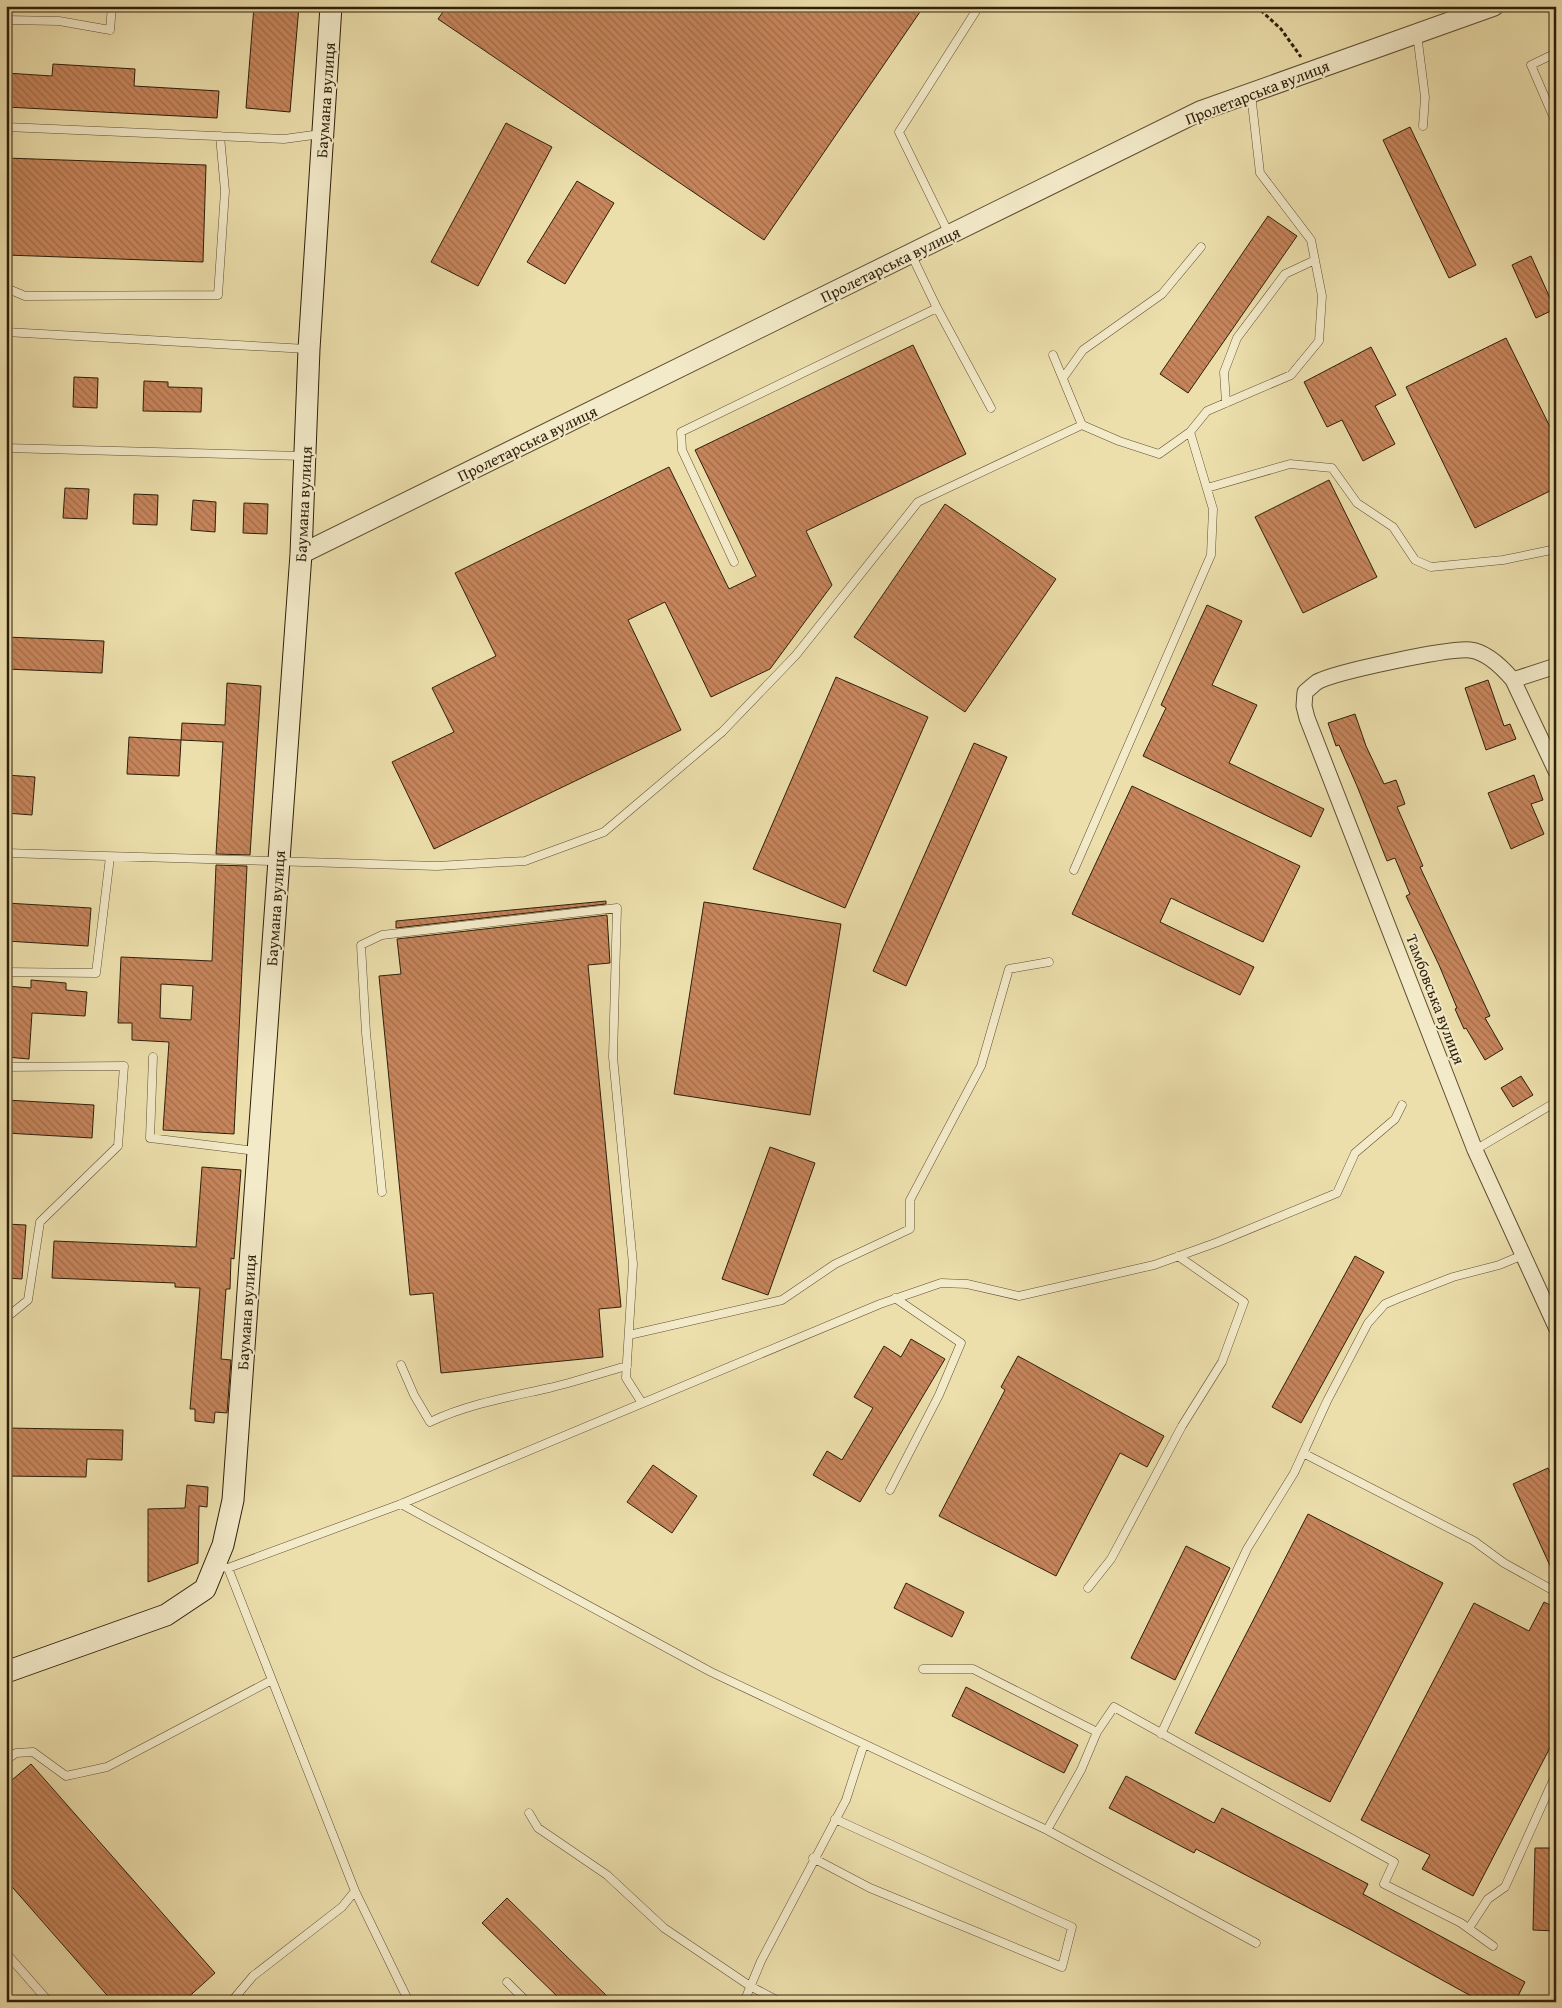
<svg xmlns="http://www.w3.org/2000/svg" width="1562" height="2008" font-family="'Gentium Book Plus',serif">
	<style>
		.building { fill: url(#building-back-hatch); stroke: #2e1f0a; fill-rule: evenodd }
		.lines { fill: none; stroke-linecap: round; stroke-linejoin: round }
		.service-casing { stroke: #5e4f32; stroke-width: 9 }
		.minor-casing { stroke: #5e4f32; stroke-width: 17 }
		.tertiary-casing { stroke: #5e4f32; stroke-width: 21 }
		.secondary-casing { stroke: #2e1f0a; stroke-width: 23 }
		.path { stroke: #2e1f0a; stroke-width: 3; stroke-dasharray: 4 2.5; stroke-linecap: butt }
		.service { stroke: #f3eac9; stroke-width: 8 }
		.minor { stroke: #f3eac9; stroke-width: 15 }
		.tertiary { stroke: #f3eac9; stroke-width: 19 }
		.secondary { stroke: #f3eac9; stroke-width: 21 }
		.labels { text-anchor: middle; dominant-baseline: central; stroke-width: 4; stroke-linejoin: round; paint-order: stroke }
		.street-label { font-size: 16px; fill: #2e1f0a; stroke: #f3eac9 }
	</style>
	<defs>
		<pattern id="building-back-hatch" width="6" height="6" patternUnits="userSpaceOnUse" patternTransform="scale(1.25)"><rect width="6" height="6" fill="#c7855c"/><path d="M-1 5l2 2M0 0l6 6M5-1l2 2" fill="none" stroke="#a26c4a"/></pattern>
	</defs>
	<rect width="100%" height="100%" fill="#ecdfac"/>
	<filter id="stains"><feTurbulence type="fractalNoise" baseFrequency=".004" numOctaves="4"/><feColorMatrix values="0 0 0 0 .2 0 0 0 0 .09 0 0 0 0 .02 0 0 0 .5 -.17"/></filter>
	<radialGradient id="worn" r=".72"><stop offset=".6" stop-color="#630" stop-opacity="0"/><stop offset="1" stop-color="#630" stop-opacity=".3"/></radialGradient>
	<path class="building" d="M254,6H299L290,112L246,108Z
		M447,6H924L764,240L438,19Z
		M53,64L135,69L134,86L219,91L217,118L6,107V73L52,76Z
		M506,123L552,147L478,286L431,262Z
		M1410,127L1476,265L1449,278L1383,140Z
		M6,158L206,165L203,262L6,255Z
		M577,181L614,203L565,284L527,262Z
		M1268,216L1297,236L1188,393L1160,374Z
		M1531,256L1555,309L1536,318L1512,265Z
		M1506,338L1556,439V488L1475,528L1406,387Z
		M913,345L966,454L806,531L832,585L770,669L711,697L665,602L628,620L681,730L434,849L392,762L454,732L432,688L496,656L455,573L669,467L729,589L756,576L695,450Z
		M1371,347L1396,395L1375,406L1395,444L1363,461L1342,420L1327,427L1304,382Z
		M74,377L98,378L97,408L73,407Z
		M144,381L168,382V387L202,388L201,412L143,411Z
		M1329,480L1377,577L1303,613L1255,517Z
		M65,488L89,489L87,519L63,518Z
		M134,494L158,495L157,525L133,524Z
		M193,500L216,502L215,532L191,530Z
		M244,503L268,504L267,534L243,533Z
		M945,504L1056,579L965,712L854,637Z
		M1207,605L1242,621L1212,685L1257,705L1229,763L1324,809L1311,837L1143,756L1166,708L1161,705Z
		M6,637L104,641L102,673L6,669Z
		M836,677L928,717L845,908L753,869Z
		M1488,680L1504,726L1510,724L1516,739L1486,750L1465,688Z
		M227,683L261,686L250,855L216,854L223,742L181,740L182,723L225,725Z
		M1355,714L1366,746L1384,784L1396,780L1405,804L1397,807L1423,866L1420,867L1490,1016L1485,1018L1503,1049L1485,1060L1466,1028L1464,1029L1455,1009L1457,1008L1439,965L1406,896L1410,894L1395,858L1387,861L1357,786L1339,745L1336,746L1328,723Z
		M129,737L181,740L179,776L127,774Z
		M974,743L1007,757L906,986L873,971Z
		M6,775L35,777L32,815L6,813Z
		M1534,775L1543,800L1531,804L1544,834L1511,849L1488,793Z
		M1132,786L1300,866L1263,942L1171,898L1160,922L1254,967L1240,995L1072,914Z
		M216,865L247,866L234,1134L163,1130L169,1042L132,1040V1023H118L121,957L212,961ZM161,984L193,986L191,1020L160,1018Z
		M606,901V904L396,928V921Z
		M704,902L841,924L810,1115L674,1094Z
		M6,903L91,908L88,946L6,941Z
		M607,915L610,963L588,965L621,1307L599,1309L603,1357L441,1373L433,1293L410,1295L379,976L401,974L397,939Z
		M31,980L66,983V990L87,992L85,1016L32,1013L29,1059L6,1057V986L31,988Z
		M1521,1076L1533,1095L1513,1107L1501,1088Z
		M6,1100L94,1105L92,1138L6,1133Z
		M770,1147L815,1163L768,1295L722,1279Z
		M202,1167L241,1170L234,1259L231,1258L230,1289H226L221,1359L231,1360L227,1413L215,1412L214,1423L195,1421V1409H190L200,1288L175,1287V1283L52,1278L54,1241L196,1247Z
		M6,1224L26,1225L22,1279L6,1278Z
		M1355,1256L1384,1272L1301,1423L1272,1407Z
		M911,1339L945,1359L860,1502L813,1475L827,1451L842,1460L873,1408L854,1397L884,1346L901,1357Z
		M1018,1356L1164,1436L1147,1467L1120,1453L1056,1576L939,1516L1005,1390L1001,1387Z
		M6,1428L123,1430L122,1460L87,1459L86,1477L6,1476Z
		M653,1465L697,1496L672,1533L627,1502Z
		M1548,1468L1556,1486V1579L1513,1484Z
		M187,1485L208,1487L207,1507L199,1506L198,1563L148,1582V1509L185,1508Z
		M1308,1514L1443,1583L1330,1802L1195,1733Z
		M1186,1546L1230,1568L1175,1680L1131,1658Z
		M906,1583L964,1612L952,1637L894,1608Z
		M1544,1602L1556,1608V1736L1473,1896L1422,1869L1430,1855L1361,1820L1474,1603L1529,1631Z
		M966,1687L1078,1745L1064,1773L952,1716Z
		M31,1764L215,1973L183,2002H113L6,1880V1785Z
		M1126,1776L1214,1823L1222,1808L1368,1884L1363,1894L1525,1982L1515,2002H1482L1353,1931L1196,1849L1194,1853L1109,1808Z
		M1535,1848H1556V1931L1533,1930Z
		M507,1898L613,2002H563L482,1923Z"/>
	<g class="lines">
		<defs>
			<path id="service" d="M6,20L59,21L110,30L112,6
				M1417,34L1425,97L1423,126
				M1556,53L1531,65L1556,123
				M6,127L284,139L321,134
				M949,234L899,132L979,6
				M911,254L937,308L991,408
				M6,288L25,296L218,295L225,191L220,136
				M6,332L307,349
				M1053,355L1082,425L1119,441L1159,454L1190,432L1207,411L1291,375L1319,341L1322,296L1311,240L1260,173L1251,94
				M1063,378L1083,350L1162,294L1201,247
				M1226,403L1224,372L1237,338L1285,274L1315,260
				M6,448L303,456
				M1207,488L1290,464L1332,468L1357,503L1393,527L1415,560L1431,567L1503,560L1556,549
				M734,562L682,450L681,432L937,308
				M6,853L437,866L525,861L604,832L722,732L796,655L918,502L1082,425
				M1074,870L1211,555L1213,509L1190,432
				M6,972L96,973L110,857
				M153,1057L150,1138L256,1151
				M6,1067L124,1066L118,1146L40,1222L28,1300L6,1318
				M1475,1150L1556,1102
				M382,1192L366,1033L361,945L382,935L617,908L613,1057L633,1264L626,1378L642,1403
				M629,1335L782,1300L835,1264L910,1229V1200L981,1066L1009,969L1049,962
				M401,1365L414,1395L430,1422C468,1404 509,1397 549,1388C575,1382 601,1373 627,1366
				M1303,1453L1474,1541L1504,1563L1556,1592
				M890,1490L939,1395L961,1343L895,1298
				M401,1504L711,1672L1047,1830L1256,1943
				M216,1566L228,1568L401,1504L880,1304L941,1283L967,1284L1019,1296L1154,1265L1218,1242L1337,1193L1355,1153L1395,1119L1402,1105
				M228,1568L355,1891L409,2002
				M1088,1588L1111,1559L1182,1426L1222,1362L1244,1302L1178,1256
				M923,1669H973L1097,1732L1081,1770L1047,1830
				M1097,1732L1114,1707L1394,1862L1384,1884L1461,1923L1493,1946
				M1161,1734L1247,1549L1294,1473L1327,1401L1368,1323L1385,1304L1399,1298L1453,1277L1499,1265L1523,1255
				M6,1760L16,1753L33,1752L66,1776L107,1767L272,1680
				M529,1813L538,1828L607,1875L664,1928L750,1986L780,2002
				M813,1858L870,1888L1062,1967L1072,1927L835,1819
				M1469,1928L1488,1899L1505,1887L1556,1774
				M6,1953L49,2002
				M507,1982L527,2002
				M231,2002L253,1976L342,1907L355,1891
				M744,2002L761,1961L846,1800L864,1744"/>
			<path id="minor" d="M1556,666L1513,680C1502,667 1487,652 1470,650C1448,648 1335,672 1317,682C1313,685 1309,689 1305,692L1304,706L1307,718L1475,1150L1556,1327
				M1513,680L1556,771"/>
			<path id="tertiary" d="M301,554L1200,111L1494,6"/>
			<path id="secondary" d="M6,1672L166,1615L205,1589L223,1545L233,1500L301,554L309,349L331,6"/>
		</defs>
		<use href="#service" class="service-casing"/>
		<use href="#minor" class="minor-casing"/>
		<use href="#tertiary" class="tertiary-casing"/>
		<use href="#secondary" class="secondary-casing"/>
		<path class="path" d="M1256,6L1281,29L1301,57"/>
		<use href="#service" class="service"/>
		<use href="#minor" class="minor"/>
		<use href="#tertiary" class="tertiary"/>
		<use href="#secondary" class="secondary"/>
	</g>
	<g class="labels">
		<g class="street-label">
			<text transform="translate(1257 92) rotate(-21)">Пролетарська вулиця</text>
			<text transform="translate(325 100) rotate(-86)">Баумана вулиця</text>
			<text transform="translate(890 264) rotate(-26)">Пролетарська вулиця</text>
			<text transform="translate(527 443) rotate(-26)">Пролетарська вулиця</text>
			<text transform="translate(303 504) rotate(-87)">Баумана вулиця</text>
			<text transform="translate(275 908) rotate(-86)">Баумана вулиця</text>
			<text transform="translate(1436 999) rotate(69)">Тамбовська вулиця</text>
			<text transform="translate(246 1312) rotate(-86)">Баумана вулиця</text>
		</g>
	</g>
	<rect width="1562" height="2008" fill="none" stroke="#ecdfac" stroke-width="25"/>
	<rect x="8" y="8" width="1547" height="1993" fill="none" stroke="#2e1f0a" stroke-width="2.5"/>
	<rect x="12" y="12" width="1537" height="1983" fill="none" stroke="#2e1f0a"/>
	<rect width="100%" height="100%" filter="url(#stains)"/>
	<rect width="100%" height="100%" fill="url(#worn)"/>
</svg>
